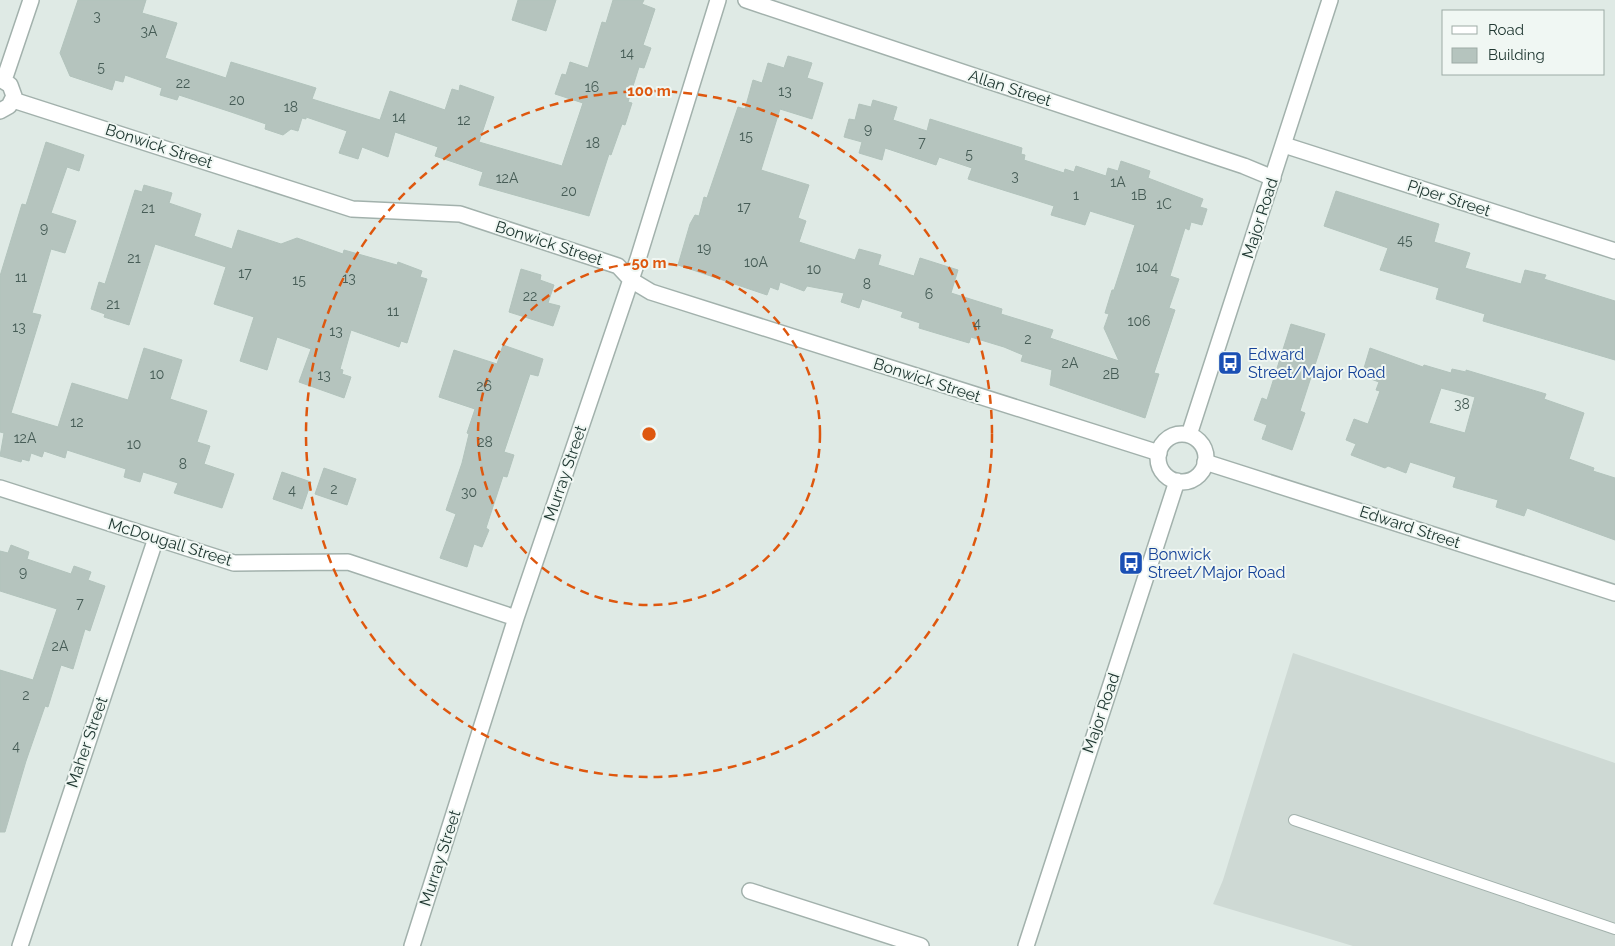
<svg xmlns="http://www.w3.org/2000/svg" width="1615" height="946" font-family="Raleway,sans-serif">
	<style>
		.built { fill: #ced9d4 }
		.building { fill: #b5c4be; stroke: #b2c3bc; fill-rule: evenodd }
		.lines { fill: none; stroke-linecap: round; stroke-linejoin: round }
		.service-casing { stroke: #a2b1ac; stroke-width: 12 }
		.minor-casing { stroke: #a2b1ac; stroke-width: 18 }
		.tertiary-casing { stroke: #a2b1ac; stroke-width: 18 }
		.service { stroke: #fff; stroke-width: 10 }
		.minor { stroke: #fff; stroke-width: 15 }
		.tertiary { stroke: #fff; stroke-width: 15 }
		.ring { fill: none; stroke: #de570e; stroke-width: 2.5; stroke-dasharray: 9 6 }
		.labels { text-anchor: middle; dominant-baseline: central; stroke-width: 4; stroke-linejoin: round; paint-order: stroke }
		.number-label { font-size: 14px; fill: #465c56 }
		.street-label { font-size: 16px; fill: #213933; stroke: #f0f7f3 }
		.transit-label { font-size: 16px; fill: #164399; stroke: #f0f7f3; text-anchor: start }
		.centre { fill: #de570e; stroke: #f0f7f3; stroke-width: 2.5 }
		.ring-label { font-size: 15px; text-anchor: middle; font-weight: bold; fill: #de570e; stroke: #f0f7f3; stroke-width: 4; stroke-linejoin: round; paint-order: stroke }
	</style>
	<rect width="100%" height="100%" fill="#dfeae5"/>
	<path class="built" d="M1293,653L1615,763V946H1353L1213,904L1223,880Z"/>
	<path class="building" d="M78,0H146L142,13L177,23L165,58L226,78L231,62L316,88L312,99L380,120L390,91L445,110L452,89L459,91L460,85L494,97L479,142L562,166L583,103L555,94L562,74L566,75L570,62L588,68L602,22L606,23L613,0H644L642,4L655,9L643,45L651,48L644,68L639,67L628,102L632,103L625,125L622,124L611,155L609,154L589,216L479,185L483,172L435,156L438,147L395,132L388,157L362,147L358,159L339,153L347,131L306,117V119L302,118L298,131L291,129L283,135L265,129L266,124L231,112L179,95L177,100L160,95L162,88L125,75L123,82L115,80L112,90L70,76L60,53Z
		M518,0H556L546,31L512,20Z
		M788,56L812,63L807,78L823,83L812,119L780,109L761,170L809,185L798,218L806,221L799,242L855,260L859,249L881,255L878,265L914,276L920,258L958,270L951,293L1002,309L1001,314L1053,330L1050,338L1119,361L1104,328L1109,314L1105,313L1112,290H1114L1135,225L1090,211L1085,225L1051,215L1054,206L968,179L972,168L939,157L936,165L885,148L882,160L859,153L862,142L844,137L849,119L855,120L859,104L871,107L873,100L897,107L893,120L927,131L930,119L1022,148L1021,154L1025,155L1024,160L1064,173L1065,169L1074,172L1076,166L1106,176L1108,168L1118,171L1121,161L1150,171L1148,178L1203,199L1200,207L1207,209L1202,225L1191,222L1189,230L1185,228L1170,276L1179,279L1169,308L1175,310L1154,373L1159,374L1145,418L1050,385L1052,370L1021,361L1023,355L1004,347L971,337L969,343L919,328L920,323L901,317L903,312L862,299L859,308L841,302L844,293L807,286L804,291L780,282L778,290L770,287L767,295L678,265L690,224L695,215L699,216L704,197L707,198L738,107L745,109L753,80L762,83L768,63L784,68Z
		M46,142L84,155L79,171L67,167L51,213L76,221L65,253L51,249L32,313L41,315L11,413L58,427L72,383L128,400L144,348L182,360L170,399L207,411L197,442L210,446L204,464L234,474L222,508L174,493L178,483L143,472L140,482L124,477L126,469L67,450L65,458L44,451L42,457L31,453L29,461L22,459L21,462L0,456L4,433L0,432V276L22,204L26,205Z
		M144,185L172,193L169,203L201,214L194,236L232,249L238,230L281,244L297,238L343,254L344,250L397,265L398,262L422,271L420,277L427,279L407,343L401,341L399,347L351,330L340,369L343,370L342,374L351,377L344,398L299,382L311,349L277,337L267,370L240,361L254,317L214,304L226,267L155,244L129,325L104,317L105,314L91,309L99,282L105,284L135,190L142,192Z
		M1336,191L1439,224L1434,242L1470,253L1465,268L1521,284L1525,270L1546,275L1544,279L1615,301V360L1483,321L1485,314L1436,299L1439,288L1380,270L1388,248L1324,226Z
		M521,269L541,275L540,280L554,285L548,303L560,306L553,326L509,312Z
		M1291,324L1325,334L1300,411L1305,413L1292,450L1262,439L1267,425L1254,420L1262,398L1267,400Z
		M503,345L543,359L538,376L530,374L504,452L514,455L507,477L503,476L486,528L489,530L482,547L474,544L467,567L440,558L456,514L446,510L462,463L469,434L467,433L475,409L439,397L454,350L497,364Z
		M1370,348L1423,367L1424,365L1451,373L1452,369L1466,372V370L1546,394L1544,399L1584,413L1569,459L1594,468L1593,471L1615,478V540L1527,508L1524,516L1496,507L1498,500L1453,487L1456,477L1410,462L1406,473L1388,466L1385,468L1351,455L1356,444L1346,440L1354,419L1368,424L1380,391L1376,390L1379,382L1371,379L1373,371L1364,368ZM1441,388L1475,397L1465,433L1429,423Z
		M324,468L356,479L347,505L315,494Z
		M282,472L311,482L302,509L273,499Z
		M11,545L29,552L27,559L71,574L74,566L91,572L88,580L105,586L90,631L85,629L73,669L61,665L48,707L45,706L26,761L5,832H0V670L33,680L57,609L0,591V551L8,553Z"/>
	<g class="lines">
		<defs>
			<path id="service" d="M1294,820L1615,929"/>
			<path id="minor" d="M746,0L1244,166L1273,178
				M0,79L10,85L14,96L9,106L0,111
				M4,80L31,0
				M13,100L352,209L460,214L618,266L631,280L651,292L1159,453
				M1284,145L1615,251
				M1205,462L1615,593
				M0,488L234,563L348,562L516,618
				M750,891L921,946
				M20,946L156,538
				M412,946L516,618L638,259L718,0"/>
			<path id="tertiary" d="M1158 458a24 24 0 1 1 48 0a24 24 0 1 1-48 0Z
				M1189,435L1330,0
				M1026,946L1177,481"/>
		</defs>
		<use href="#service" class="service-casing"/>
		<use href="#minor" class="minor-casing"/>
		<use href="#tertiary" class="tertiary-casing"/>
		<use href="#service" class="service"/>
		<use href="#minor" class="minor"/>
		<use href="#tertiary" class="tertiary"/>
	</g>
	<g class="ring">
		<circle cx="649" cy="434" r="171"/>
		<circle cx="649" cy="434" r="343"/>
	</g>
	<defs>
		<symbol id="bus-square" viewBox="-11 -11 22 22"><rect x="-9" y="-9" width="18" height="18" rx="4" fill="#1a4fb4" stroke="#f0f7f3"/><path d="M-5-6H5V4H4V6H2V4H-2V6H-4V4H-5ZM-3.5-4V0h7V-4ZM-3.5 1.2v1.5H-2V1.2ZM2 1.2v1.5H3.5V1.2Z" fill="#fff"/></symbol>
	</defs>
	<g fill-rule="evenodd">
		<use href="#bus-square" x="1216" y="349" width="28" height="28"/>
		<use href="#bus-square" x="1117" y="549" width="28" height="28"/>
	</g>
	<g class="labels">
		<g class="number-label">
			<text x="97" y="16">3</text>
			<text x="149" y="31">3A</text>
			<text x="627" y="53">14</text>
			<text x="101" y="67">5</text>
			<text x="183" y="83">22</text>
			<text x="592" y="87">16</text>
			<text x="785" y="91">13</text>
			<text x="237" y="100">20</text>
			<text x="291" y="107">18</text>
			<text x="399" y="117">14</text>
			<text x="464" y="120">12</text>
			<text x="868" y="129">9</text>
			<text x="746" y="136">15</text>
			<text x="922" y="142">7</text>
			<text x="593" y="143">18</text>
			<text x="969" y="154">5</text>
			<text x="1015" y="176">3</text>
			<text x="507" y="178">12A</text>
			<text x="1118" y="182">1A</text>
			<text x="569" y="191">20</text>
			<text x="1076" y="195">1</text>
			<text x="1139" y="195">1B</text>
			<text x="1164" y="204">1C</text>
			<text x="744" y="207">17</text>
			<text x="148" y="208">21</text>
			<text x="44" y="228">9</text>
			<text x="1405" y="240">45</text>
			<text x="704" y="248">19</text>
			<text x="134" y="258">21</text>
			<text x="756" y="262">10A</text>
			<text x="1147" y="267">104</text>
			<text x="814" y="269">10</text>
			<text x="245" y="273">17</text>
			<text x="21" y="277">11</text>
			<text x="349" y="278">13</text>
			<text x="299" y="280">15</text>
			<text x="867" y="284">8</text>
			<text x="929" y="294">6</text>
			<text x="530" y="296">22</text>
			<text x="113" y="304">21</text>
			<text x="393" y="311">11</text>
			<text x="1139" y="321">106</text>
			<text x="977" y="323">4</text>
			<text x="19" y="327">13</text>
			<text x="336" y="331">13</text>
			<text x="1028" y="339">2</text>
			<text x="1070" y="363">2A</text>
			<text x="157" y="374">10</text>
			<text x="1111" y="374">2B</text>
			<text x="324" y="375">13</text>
			<text x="484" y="386">26</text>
			<text x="1462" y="404">38</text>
			<text x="77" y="422">12</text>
			<text x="25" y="438">12A</text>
			<text x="485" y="442">28</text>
			<text x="134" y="444">10</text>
			<text x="183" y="464">8</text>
			<text x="334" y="489">2</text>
			<text x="292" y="490">4</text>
			<text x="469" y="492">30</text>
			<text x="23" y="572">9</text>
			<text x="80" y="603">7</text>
			<text x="60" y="646">2A</text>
			<text x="26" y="695">2</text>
			<text x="16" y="746">4</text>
		</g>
		<g class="street-label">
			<text transform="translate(1010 88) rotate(18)">Allan Street</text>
			<text transform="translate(159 146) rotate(18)">Bonwick Street</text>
			<text transform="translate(1449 198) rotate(18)">Piper Street</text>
			<text transform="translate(1260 218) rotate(-72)">Major Road</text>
			<text transform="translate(549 243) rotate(18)">Bonwick Street</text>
			<text transform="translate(927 380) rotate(18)">Bonwick Street</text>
			<text transform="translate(565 473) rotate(-71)">Murray Street</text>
			<text transform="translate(1410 527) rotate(18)">Edward Street</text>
			<text transform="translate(170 542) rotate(17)">McDougall Street</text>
			<text transform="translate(1101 713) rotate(-71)">Major Road</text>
			<text transform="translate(87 742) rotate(-71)">Maher Street</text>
			<text transform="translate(440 858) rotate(-72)">Murray Street</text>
		</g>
		<g class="transit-label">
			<text x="1248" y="354">Edward<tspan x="1248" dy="18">Street/Major Road</tspan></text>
			<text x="1148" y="554">Bonwick<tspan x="1148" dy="18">Street/Major Road</tspan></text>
		</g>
	</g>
	<circle cx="649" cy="434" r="8" class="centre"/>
	<g class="ring-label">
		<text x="649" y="96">100 m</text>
		<text x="649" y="268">50 m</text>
	</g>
	<rect x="1442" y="10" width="162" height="65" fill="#f0f7f3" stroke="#9daba6"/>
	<rect x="1452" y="26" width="25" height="8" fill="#ffffff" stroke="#9daba6"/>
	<text x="1488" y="35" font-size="15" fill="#213933">Road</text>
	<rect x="1452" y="48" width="25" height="15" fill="#b5c4be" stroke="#9daba6"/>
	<text x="1488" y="60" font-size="15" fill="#213933">Building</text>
</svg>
